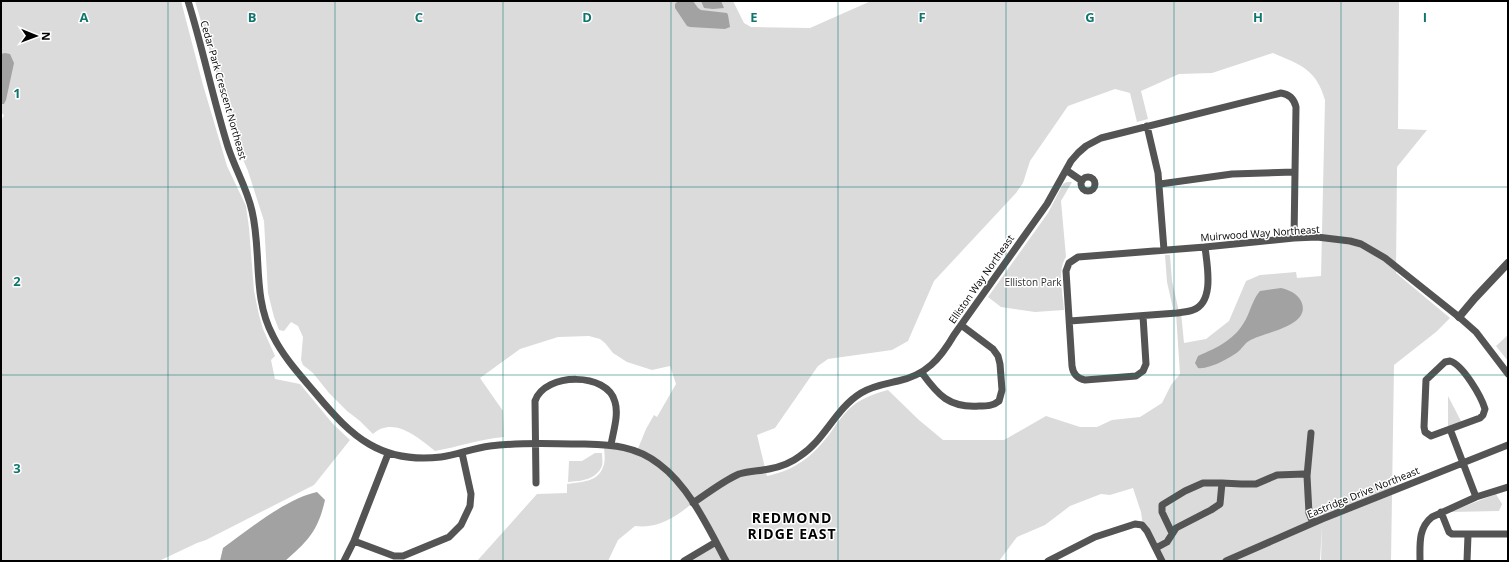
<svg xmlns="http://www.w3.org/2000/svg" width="1509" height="562" font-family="'Open Sans',sans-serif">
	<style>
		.green { fill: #dbdbdb; fill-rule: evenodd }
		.water { fill: #a2a2a2 }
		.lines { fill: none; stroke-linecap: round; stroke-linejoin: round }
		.minor { stroke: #545454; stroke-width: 7 }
		.tertiary { stroke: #545454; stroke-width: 8 }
		.grid { fill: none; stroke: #0f766e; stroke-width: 1; stroke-opacity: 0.55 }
		.labels { text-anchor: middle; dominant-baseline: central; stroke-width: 3; stroke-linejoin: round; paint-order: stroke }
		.street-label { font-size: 10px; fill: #000; stroke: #fff }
		.park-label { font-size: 10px; fill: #323232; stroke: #fff }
		.district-label { font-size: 14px; font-weight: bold; letter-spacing: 1px; fill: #000; stroke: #fff }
		.grid-label { font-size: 13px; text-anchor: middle; font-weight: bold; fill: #0f766e; stroke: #fff; stroke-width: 3; stroke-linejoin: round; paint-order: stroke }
	</style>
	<rect width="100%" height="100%" fill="#fff"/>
	<path class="green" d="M1,1H181L203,85L227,166L246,206L249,228L254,291L259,315L263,329L275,356L271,360L275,379L300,384L333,424L350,440L314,485L206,540L197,543L159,561H1V121L4,115L1,113Z
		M195,1H733L744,23L751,27L810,28L871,1H1399L1398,129L1427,130L1397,167L1396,273L1450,318L1436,332L1394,365L1391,561H1321L1322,526L1320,561H1163L1143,526L1141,512L1133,488L1110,495L1101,494L1070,506L1045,525L1017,537L999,561H684L716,542L693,503C675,517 659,529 635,526L618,540L608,561H477L537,494L567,493V484C581,482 598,482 603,467C606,461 604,451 604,445L637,451L646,429L654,415L657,417L676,384L670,366L652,370L627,362L613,353L605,343L600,339L589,336L558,337L520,349L480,378L503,411L504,437C480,439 458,447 435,451C418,437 393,416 373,434L360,421L347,411L329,393L313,373L303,365L301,360L303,337L298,326L291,322L284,331L279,330L274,317L268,293L264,221L248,171L239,150ZM1273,53C1301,65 1316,69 1325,100L1321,276L1297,278L1296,272L1260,275L1246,281L1229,321L1206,339L1184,343L1181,312H1179L1172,281L1170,255H1165L1167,282L1174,313H1176L1180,374L1171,385L1162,403L1140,417L1112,420L1097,427H1080L1046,416L1004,440H943L919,420L888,390C873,394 859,399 848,410C841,417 836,425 831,432C813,456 796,470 767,476L757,435L775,428L818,366L828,359L892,350L908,341L934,281L1016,193L1023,183L1030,161L1068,106L1115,89L1130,93L1137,122L1148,119L1141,91L1179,74L1212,73Z
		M1067,182H1072L1061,201L1066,257C1057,270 1063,295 1064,310L1035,312L1001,307L988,297L1048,213L1063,184Z
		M1508,335V361L1496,346Z
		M1448,396L1463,425L1448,430Z
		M595,453H602C602,457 603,462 602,466C596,480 581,481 568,482L569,461H582Z
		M1496,494L1502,504L1499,511L1450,512Z"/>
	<path class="water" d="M678,1H693L698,8L701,10L727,13L728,15L730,27L725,29L690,27L687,26L675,8V4Z
		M701,1H721L724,8L713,9L704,8Z
		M5,53L10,54L14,63L6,100L4,104H1V54Z
		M1281,288C1289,290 1297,293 1301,301C1313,326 1264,332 1249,341C1245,343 1243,347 1240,350C1233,357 1208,370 1198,368L1195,363L1198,356C1218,347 1235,340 1246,319C1251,309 1253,299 1260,291Z
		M317,492L325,500C318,531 308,541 285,561H220L223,548C248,530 287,498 317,492Z"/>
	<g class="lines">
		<path class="minor" d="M188,1C203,49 213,99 228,147C235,169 247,188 252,211C262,253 252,297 273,336C284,358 301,376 317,395C352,437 381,464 441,457C457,455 473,448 490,446C520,442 551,444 581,444C611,445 635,445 659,464C689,486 709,529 726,561
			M1147,126L1158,173L1164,250
			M1066,170L1082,181
			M1081 184a7 7 0 1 1 14 0a7 7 0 1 1-14 0Z
			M1160,184L1232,174L1294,172
			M1143,316L1146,364L1143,371L1136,376L1085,380C1078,379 1073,374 1072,366L1066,271L1069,263L1078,257L1205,247L1294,238L1317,237L1350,241L1361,244L1385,258L1459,317L1476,332L1508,374
			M1070,321L1177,313C1183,312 1188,312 1193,310C1215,302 1207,265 1205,247
			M922,373C938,395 949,408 979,406C987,406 993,406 999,401L1002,390L1000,364L998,356L993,349L961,325
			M1450,429L1431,436L1425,432L1424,427L1426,380L1445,362L1450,361C1463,365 1481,396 1485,409L1483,415L1480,418L1450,429L1476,497
			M1307,476L1311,433
			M536,483L535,401C545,372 608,372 615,402C619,415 613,432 611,445
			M693,503C708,493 723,481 739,474C749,471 759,471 769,469C780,467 791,463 800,456C825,440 835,409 861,393C872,386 885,384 898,381C926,375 940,359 954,335L1047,204L1071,161L1078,153L1086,146L1101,138L1281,93C1289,94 1294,99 1296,107L1294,238
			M1441,512L1449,532L1452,534H1508
			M1172,533L1162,512V505L1185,491L1203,483H1222
			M354,541L394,556H403L449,537L461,525L470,506L471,494L462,453
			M1156,548L1167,542L1176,528L1211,510L1220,504L1222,483L1241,484H1256L1277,475L1304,474L1307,476L1309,513L1313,523
			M344,561L354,541L388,454
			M684,561L716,542
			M1048,561L1095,537L1135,524L1142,525L1147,531L1162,561
			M1226,561L1322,519L1508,445
			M1420,561C1420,545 1418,528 1432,517L1476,497L1508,487
			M1467,561L1468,535"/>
		<path class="tertiary" d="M1459,317L1475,298L1508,263"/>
	</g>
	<path class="grid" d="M168,1V561M335,1V561M503,1V561M671,1V561M838,1V561M1006,1V561M1174,1V561M1341,1V561M1,187H1508M1,375H1508"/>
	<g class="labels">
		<g class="street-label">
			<text transform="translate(224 90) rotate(74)">Cedar Park Crescent Northeast</text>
			<text transform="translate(1260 233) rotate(-4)">Muirwood Way Northeast</text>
			<text transform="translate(981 279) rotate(-55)">Elliston Way Northeast</text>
			<text transform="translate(1363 492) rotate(-22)">Eastridge Drive Northeast</text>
		</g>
		<g class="park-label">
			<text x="1033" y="282">Elliston Park</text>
		</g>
		<g class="district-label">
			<text x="792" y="517">REDMOND<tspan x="792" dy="16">RIDGE EAST</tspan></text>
		</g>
	</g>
	<g class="grid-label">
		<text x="84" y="22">A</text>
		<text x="252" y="22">B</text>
		<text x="419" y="22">C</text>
		<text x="587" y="22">D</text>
		<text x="754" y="22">E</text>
		<text x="922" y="22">F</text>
		<text x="1090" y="22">G</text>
		<text x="1258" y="22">H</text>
		<text x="1425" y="22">I</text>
		<text x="17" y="98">1</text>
		<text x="17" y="286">2</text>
		<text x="17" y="473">3</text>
	</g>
	<rect width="1509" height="562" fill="none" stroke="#000000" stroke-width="4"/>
	<g transform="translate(36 36) rotate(91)" stroke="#ffffff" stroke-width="3" paint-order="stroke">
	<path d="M0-3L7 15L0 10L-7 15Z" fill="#000000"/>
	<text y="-6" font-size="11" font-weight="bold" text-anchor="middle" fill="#000000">N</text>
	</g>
</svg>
